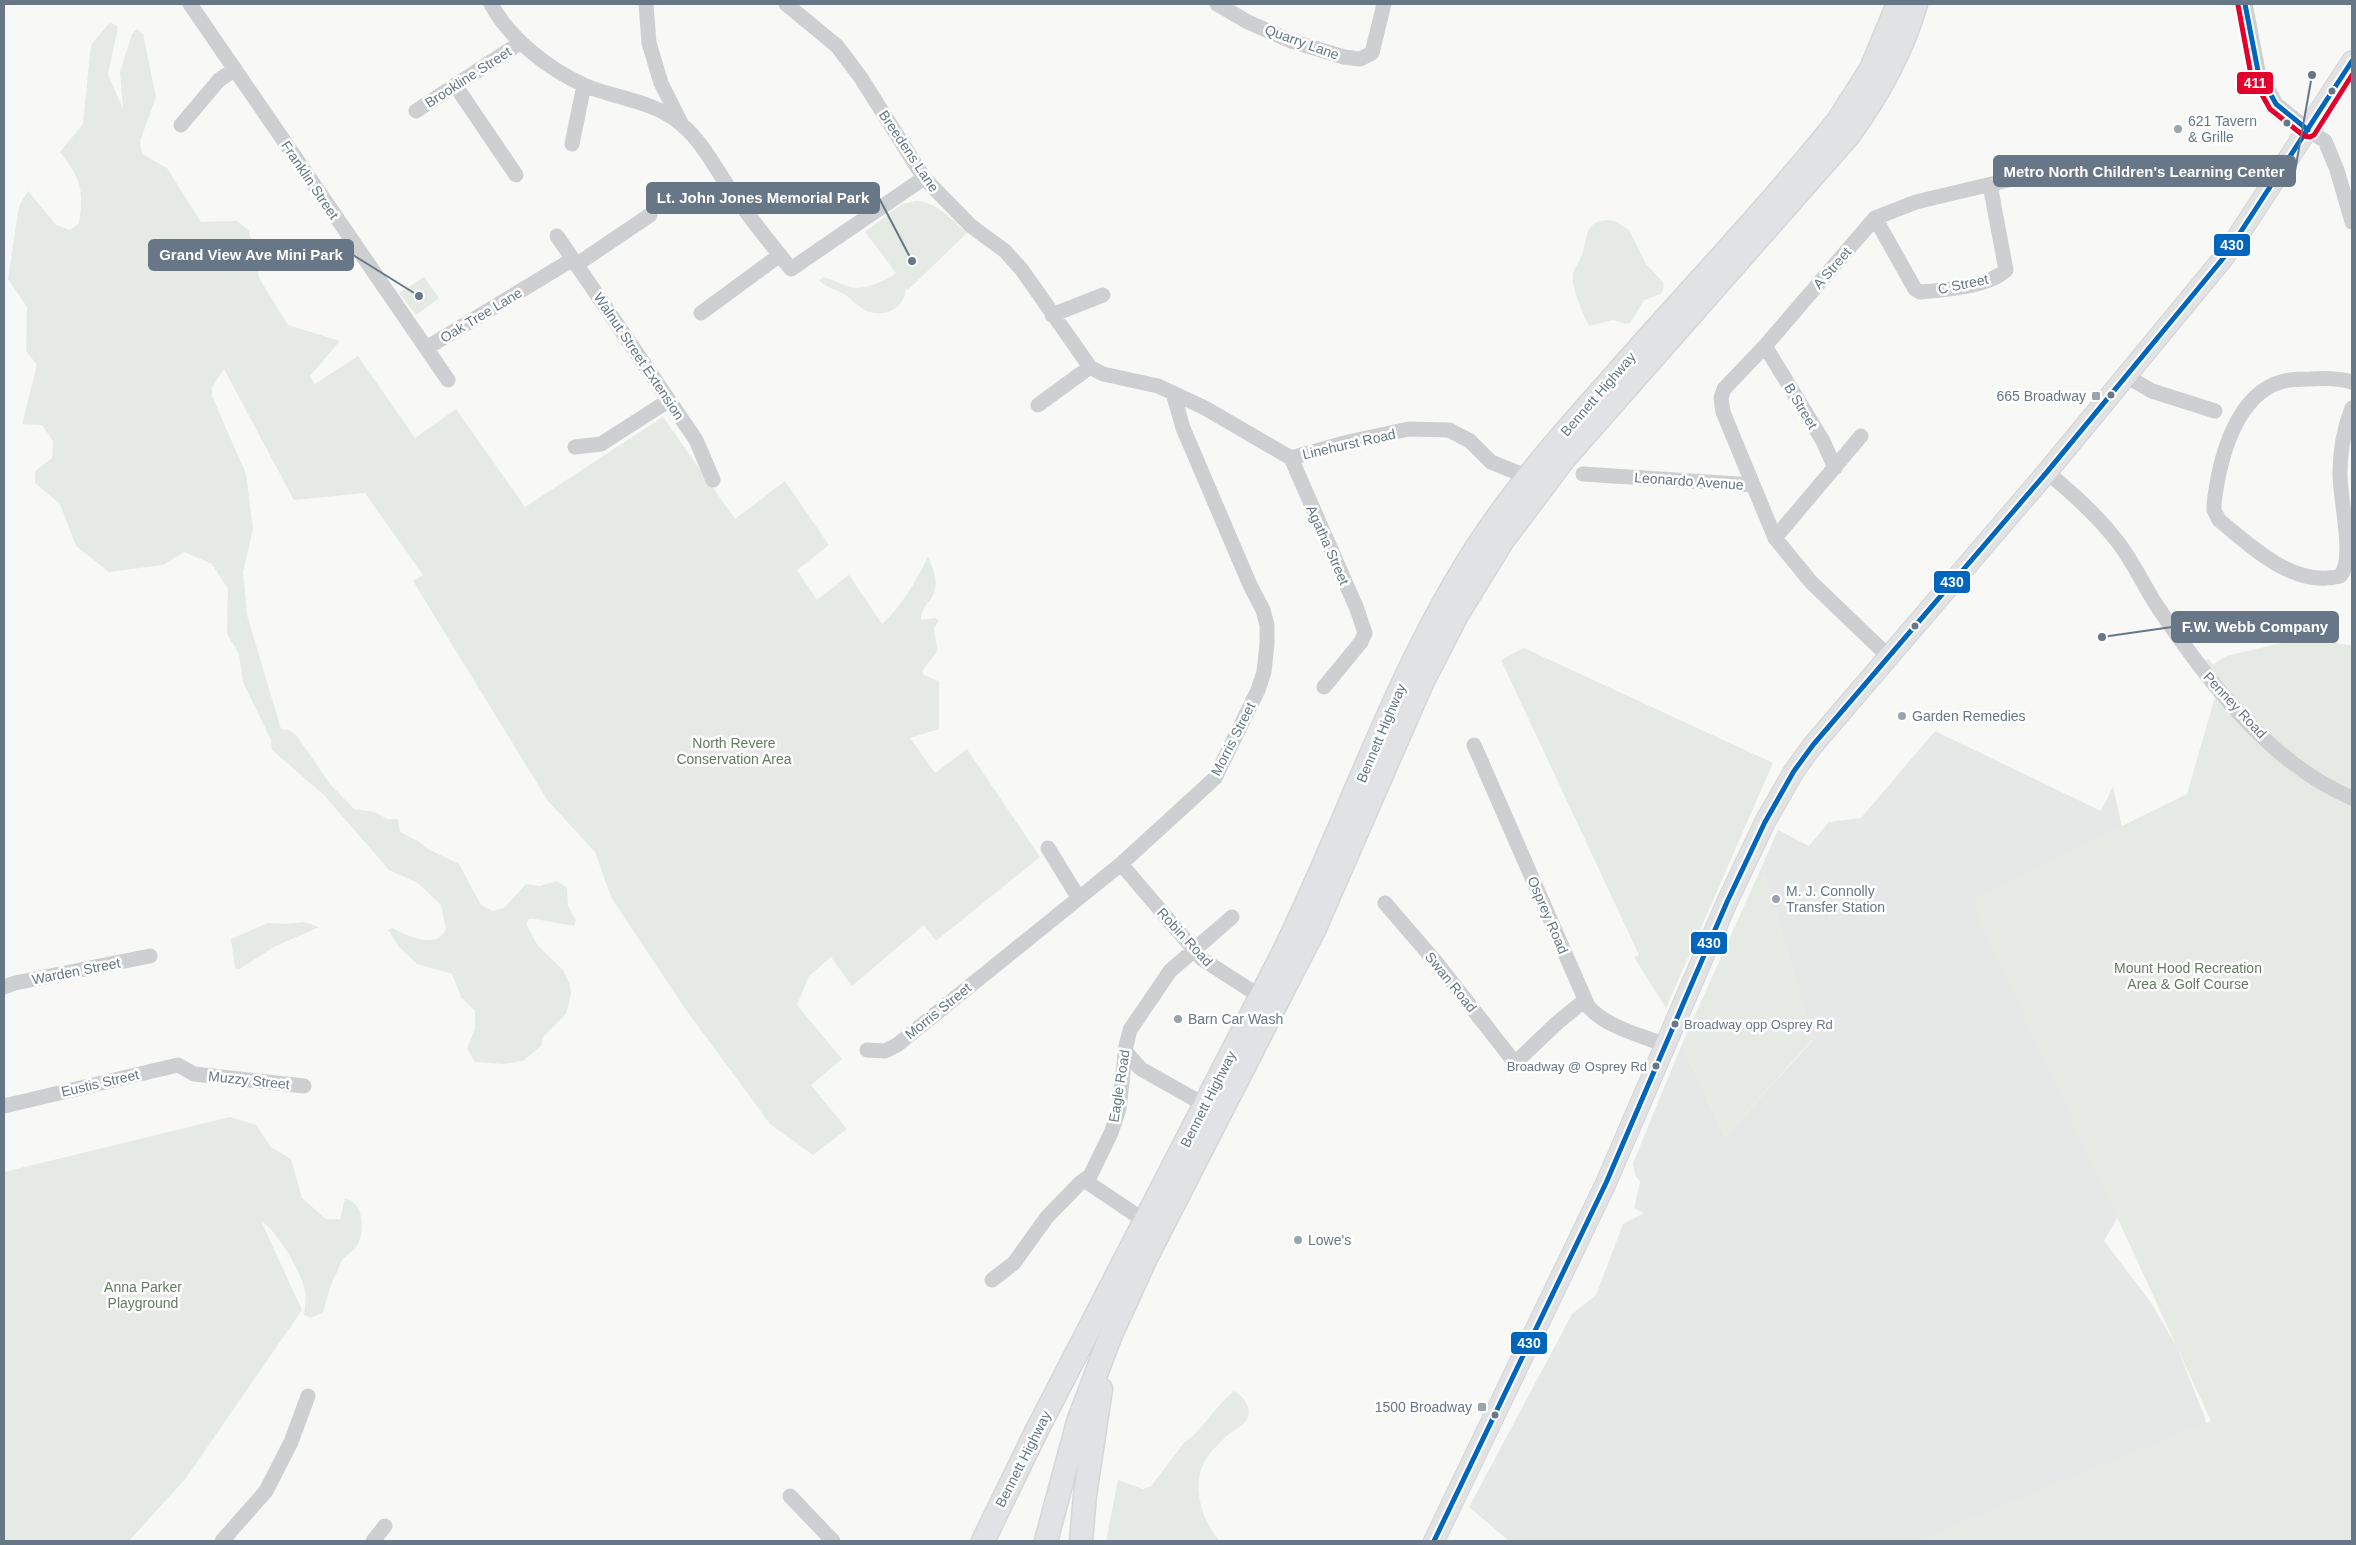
<svg xmlns="http://www.w3.org/2000/svg" width="2356" height="1545" font-family="Helvetica,sans-serif">
	<style>
		.built { fill: #e6e8e8 }
		.green { fill: #e6eae4 }
		.lines { fill: none; stroke-linecap: round; stroke-linejoin: round }
		.major-casing { stroke: #d4d4d5; stroke-width: 22 }
		.highway-casing { stroke: #d5d6d7; stroke-width: 25 }
		.minor { stroke: #cecfd0; stroke-width: 15 }
		.major { stroke: #e1e2e3; stroke-width: 20 }
		.highway { stroke: #e1e2e3; stroke-width: 22 }
		.bus-1-casing { stroke: #fff; stroke-width: 9 }
		.bus-2-casing { stroke: #fff; stroke-width: 9 }
		.bus-1 { stroke: #0065bd; stroke-width: 5 }
		.bus-2 { stroke: #e4002b; stroke-width: 5 }
		.bus-dot { fill: #677788; stroke: #fff; stroke-width: 2 }
		.poi-dot { fill: #9aa4af; stroke: #fff; stroke-width: 2 }
		.labels { text-anchor: middle; dominant-baseline: central; stroke-width: 5; stroke-linejoin: round; paint-order: stroke }
		.bus-label { font-size: 13px; fill: #677788; stroke: #fff; text-anchor: start }
		.street-label { font-size: 14px; fill: #677788; stroke: #fff }
		.poi-label { font-size: 14px; fill: #677788; stroke: #fff; text-anchor: start }
		.park-label { font-size: 14px; fill: #657a62; stroke: #fff }
		.leader { fill: none; stroke: #677788; stroke-width: 2 }
		.callout-dot { fill: #677788; stroke: #fff; stroke-width: 2 }
		.callout { fill: #677788; stroke: #677788; stroke-width: 2 }
		.callout-label { font-size: 15px; text-anchor: middle; font-weight: bold; fill: #fff }
		.line-badge { stroke: #fff; stroke-width: 2 }
		.badge-label { font-size: 14px; text-anchor: middle; font-weight: bold; fill: #fff }
	</style>
	<rect width="100%" height="100%" fill="#f8f8f7"/>
	<path class="built" d="M1935,731L2101,811L2113,787L2125,840L2129,1197L2104,1241L2150,1301L2178,1349L2205,1418L2217,1474L2212,1541H1509L1469,1507L1572,1314L1596,1295L1623,1224L1644,1213L1634,1208L1640,1182L1635,1175L1633,1163L1682,1044L1725,1136L1813,1040L1765,877L1758,875L1778,830L1809,846L1829,822L1861,818Z"/>
	<path class="green" d="M110,22L118,27L108,74L123,109L120,72L132,34L137,29L143,34L156,97L140,141L142,154L167,168L201,222L237,221L249,231L259,278L288,325L340,341L310,376L315,384L358,356L415,438L456,409L525,507L663,417L735,519L785,481L829,545L797,570L817,600L849,575L882,624C902,606 916,581 928,557C934,570 940,585 931,599C925,606 921,611 921,620L935,618L939,620L934,629L937,648L936,653L922,671L924,675L939,681V729L910,738L935,773L967,749L1040,857L936,941L924,925L852,986L831,957L809,976L797,1005L842,1059L811,1085L847,1129L813,1155L770,1124L684,1007L611,897L595,852L548,801L413,581L423,575L365,493L294,500L224,369L212,387V396L246,474L253,529L243,572L247,615L281,729L289,730L297,736L330,784L354,809L374,812L388,819H398L400,832L418,841L426,848L459,864L481,905L493,911L504,908L526,884L540,886L557,881L567,888L568,906L576,920L574,926L535,919H529L526,924L538,946L563,970L570,985L571,994L566,1014L543,1037L541,1046L523,1061L503,1064L475,1062L467,1048L475,1029V1011L461,997L452,974L417,964L399,947L388,930L392,928C406,935 437,951 446,929L441,905L418,883L389,870L324,795L272,750L271,740L243,682L239,654L227,634L228,589L212,564L184,552L163,565L109,572L76,546L60,504L35,483V471L52,458L53,441L42,425L22,424L37,365L26,351L27,307L8,279L19,206L28,191L56,225L70,230L79,223C84,189 81,179 60,152L83,124L91,45Z
		M916,201C937,202 951,219 967,233L908,290L906,288C905,307 886,319 867,311C858,307 851,298 842,293C834,289 825,287 819,280L823,277C832,279 841,284 850,287C862,291 887,281 896,273L865,232L902,204Z
		M1607,220L1615,221L1629,230L1646,264L1663,282L1664,288L1661,294L1644,300L1630,323L1626,324L1613,320L1589,326C1583,314 1571,287 1573,274C1574,268 1579,262 1581,257C1589,239 1582,222 1607,220Z
		M424,277L439,298L416,315L399,293Z
		M2307,637L2352,646V1541H1915L2211,1421L1971,900L2187,794L2217,690L2203,661L2209,659L2213,665L2226,656Z
		M1524,648L1773,763L1666,1008L1634,957L1639,955L1501,660Z
		M1758,875L1765,877L1813,1039L1725,1136L1682,1044Z
		M304,922L319,927L276,946L239,969L235,968L231,939L268,923L283,924Z
		M230,1117L256,1125L271,1147L291,1159L302,1198L326,1219H340L345,1199C364,1201 365,1231 358,1244C354,1251 349,1253 344,1258C341,1261 339,1267 337,1272C330,1284 327,1299 323,1312L311,1318L304,1315C305,1307 306,1299 305,1291C301,1271 278,1232 261,1221L302,1310L186,1478L129,1541H4V1172Z
		M1234,1391C1245,1397 1254,1411 1245,1422C1241,1427 1234,1430 1229,1434C1223,1439 1218,1445 1213,1450C1188,1476 1199,1518 1220,1541H1106L1118,1480L1143,1489L1151,1486L1184,1443C1204,1429 1215,1406 1234,1391Z"/>
	<g class="lines">
		<defs>
			<path id="major" d="M1434,1541L1606,1183L1727,902L1765,822L1794,771L1813,745L2047,472L2225,256L2352,61"/>
			<path id="highway" d="M983,1541L1036,1432L1282,955C1349,819 1395,674 1477,547C1518,484 1567,429 1617,373C1691,289 1768,208 1838,121L1871,69L1898,4
				M1046,1541L1078,1422L1110,1337L1146,1258L1315,928L1422,683L1457,615L1503,540L1564,459L1849,135C1878,95 1902,52 1916,4
				M1081,1541L1085,1495L1101,1389"/>
		</defs>
		<use href="#major" class="major-casing"/>
		<use href="#highway" class="highway-casing"/>
		<path class="minor" d="M190,4L448,380
			M491,4C509,38 548,69 584,85C616,99 653,100 681,124C702,141 716,169 731,191C750,218 770,243 791,269L924,178
			M646,4L649,43L661,83L681,123
			M786,4L837,46L861,78L924,178L971,226L1005,251L1022,270L1090,367L1103,374L1158,386L1205,408L1291,458L1348,442L1409,429L1449,430L1470,441L1491,462L1528,477
			M1217,4L1248,22L1291,41L1344,57L1360,59L1372,53L1384,4
			M2245,4L2258,71L2276,104L2308,130L2325,141L2337,170L2352,222
			M455,85L516,175
			M416,111L520,43
			M181,125L219,80L235,69
			M572,144L584,85
			M1875,218L1915,289L1920,292C1944,290 1988,287 2006,270L1990,185
			M557,236L696,440L713,480
			M576,265L650,215
			M701,313L780,255
			M1052,315L1103,295
			M1765,346L1823,441L1835,468
			M428,347L573,259
			M2126,376L2152,391L2215,411
			M2352,382C2338,378 2325,378 2310,379C2302,379 2292,379 2284,381C2235,393 2219,461 2214,504V510L2219,520C2253,548 2294,588 2340,576C2356,560 2339,496 2340,473C2340,450 2344,429 2352,408
			M1038,405L1090,367
			M575,447L601,444L668,401
			M1291,458L1357,609L1365,633L1361,642L1324,687
			M2047,472C2073,494 2097,515 2117,541C2132,560 2142,582 2155,603C2204,676 2268,763 2352,798
			M1583,474L1753,485
			M1775,538L1861,436
			M1889,657L1811,582L1775,538L1723,412L1721,398L1724,389L1765,346L1875,218L1916,202L2067,166
			M1474,745L1588,1006C1605,1027 1641,1035 1665,1045
			M1048,848L1078,897
			M1121,864L1202,959L1261,997
			M1385,903L1440,967L1515,1063L1557,1023L1585,1000
			M4,987L15,983L150,956
			M867,1050L885,1051L897,1045L1121,864L1215,778L1258,690L1264,672L1267,644V625L1263,610L1250,585L1183,428L1173,393
			M1125,1051L1141,1069L1205,1105
			M4,1106L178,1065L194,1074L304,1086
			M1084,1180L1145,1221
			M992,1280L1014,1263L1047,1217L1080,1183L1090,1176L1111,1133L1119,1109L1126,1046L1130,1030L1170,971L1232,917
			M790,1496L833,1541
			M222,1541L266,1491L291,1442L308,1396
			M373,1541L385,1526"/>
		<use href="#major" class="major"/>
		<use href="#highway" class="highway"/>
		<defs>
			<path id="bus-1" d="M2245,4L2258,71L2276,104L2308,130
				M1434,1541L1606,1183L1727,902L1765,822L1794,771L1813,745L2047,472L2225,256L2352,61"/>
			<path id="bus-2" d="M2238,5L2251,75L2270,109L2304,136L2310,137L2314,135L2352,75"/>
		</defs>
		<use href="#bus-1" class="bus-1-casing"/>
		<use href="#bus-2" class="bus-2-casing"/>
		<use href="#bus-1" class="bus-1"/>
		<use href="#bus-2" class="bus-2"/>
	</g>
	<g class="bus-dot">
		<circle cx="2332" cy="91" r="4.5"/>
		<circle cx="2287" cy="123" r="4.5"/>
		<circle cx="2111" cy="395" r="4.5"/>
		<circle cx="1915" cy="626" r="4.5"/>
		<circle cx="1675" cy="1024" r="4.5"/>
		<circle cx="1656" cy="1066" r="4.5"/>
		<circle cx="1495" cy="1415" r="4.5"/>
	</g>
	<g class="poi-dot">
		<circle cx="2178" cy="129" r="5"/>
		<rect x="2091" y="391" width="10" height="10" rx="2.5"/>
		<circle cx="1902" cy="716" r="5"/>
		<circle cx="1776" cy="899" r="5"/>
		<circle cx="1178" cy="1019" r="5"/>
		<circle cx="1298" cy="1240" r="5"/>
		<rect x="1477" y="1402" width="10" height="10" rx="2.5"/>
	</g>
	<g class="labels">
		<g class="bus-label">
			<text x="1684" y="1024">Broadway opp Osprey Rd</text>
			<text x="1647" y="1066" text-anchor="end">Broadway @ Osprey Rd</text>
		</g>
		<g class="street-label">
			<text transform="translate(1302 42) rotate(20)">Quarry Lane</text>
			<text transform="translate(468 77) rotate(-33)">Brookline Street</text>
			<text transform="translate(909 151) rotate(56)">Breedens Lane</text>
			<text transform="translate(310 180) rotate(56)">Franklin Street</text>
			<text transform="translate(1832 268) rotate(-49)">A Street</text>
			<text transform="translate(1963 284) rotate(-12)">C Street</text>
			<text transform="translate(481 315) rotate(-31)">Oak Tree Lane</text>
			<text transform="translate(639 356) rotate(56)">Walnut Street Extension</text>
			<text transform="translate(1598 394) rotate(-49)">Bennett Highway</text>
			<text transform="translate(1801 406) rotate(59)">B Street</text>
			<text transform="translate(1349 444) rotate(-13)">Linehurst Road</text>
			<text transform="translate(1689 481) rotate(4)">Leonardo Avenue</text>
			<text transform="translate(1328 545) rotate(66)">Agatha Street</text>
			<text transform="translate(2235 705) rotate(47)">Penney Road</text>
			<text transform="translate(1381 733) rotate(-67)">Bennett Highway</text>
			<text transform="translate(1233 739) rotate(-63)">Morris Street</text>
			<text transform="translate(1548 915) rotate(67)">Osprey Road</text>
			<text transform="translate(1185 937) rotate(47)">Robin Road</text>
			<text transform="translate(76 971) rotate(-11)">Warden Street</text>
			<text transform="translate(1451 982) rotate(51)">Swan Road</text>
			<text transform="translate(938 1011) rotate(-39)">Morris Street</text>
			<text transform="translate(249 1080) rotate(6)">Muzzy Street</text>
			<text transform="translate(100 1083) rotate(-13)">Eustis Street</text>
			<text transform="translate(1119 1086) rotate(-81)">Eagle Road</text>
			<text transform="translate(1208 1099) rotate(-63)">Bennett Highway</text>
			<text transform="translate(1023 1459) rotate(-63)">Bennett Highway</text>
		</g>
		<g class="poi-label">
			<text x="2188" y="121">621 Tavern<tspan x="2188" dy="16">&amp; Grille</tspan></text>
			<text x="2086" y="396" text-anchor="end">665 Broadway</text>
			<text x="1912" y="716">Garden Remedies</text>
			<text x="1786" y="891">M. J. Connolly<tspan x="1786" dy="16">Transfer Station</tspan></text>
			<text x="1188" y="1019">Barn Car Wash</text>
			<text x="1308" y="1240">Lowe's</text>
			<text x="1472" y="1407" text-anchor="end">1500 Broadway</text>
		</g>
		<g class="park-label">
			<text x="734" y="743">North Revere<tspan x="734" dy="16">Conservation Area</tspan></text>
			<text x="2188" y="968">Mount Hood Recreation<tspan x="2188" dy="16">Area &amp; Golf Course</tspan></text>
			<text x="143" y="1287">Anna Parker<tspan x="143" dy="16">Playground</tspan></text>
		</g>
	</g>
	<path class="leader" d="M2312 75L2295 171M912 261L879 198M419 296L353 255M2102 637L2172 627"/>
	<g class="callout-dot">
		<circle cx="2312" cy="75" r="5"/>
		<circle cx="912" cy="261" r="5"/>
		<circle cx="419" cy="296" r="5"/>
		<circle cx="2102" cy="637" r="5"/>
	</g>
	<g class="callout">
		<rect x="1994" y="156" width="301" height="30" rx="5"/>
		<rect x="647" y="183" width="232" height="30" rx="5"/>
		<rect x="149" y="240" width="204" height="30" rx="5"/>
		<rect x="2172" y="612" width="166" height="30" rx="5"/>
	</g>
	<g class="callout-label">
		<text x="2144" y="177">Metro North Children's Learning Center</text>
		<text x="763" y="203">Lt. John Jones Memorial Park</text>
		<text x="251" y="260">Grand View Ave Mini Park</text>
		<text x="2255" y="632">F.W. Webb Company</text>
	</g>
	<g class="line-badge">
		<rect x="2236" y="71" width="38" height="24" rx="5" fill="#e4002b"/>
		<rect x="2213" y="233" width="38" height="24" rx="5" fill="#0065bd"/>
		<rect x="1933" y="570" width="38" height="24" rx="5" fill="#0065bd"/>
		<rect x="1690" y="931" width="38" height="24" rx="5" fill="#0065bd"/>
		<rect x="1510" y="1331" width="38" height="24" rx="5" fill="#0065bd"/>
	</g>
	<g class="badge-label">
		<text x="2255" y="88">411</text>
		<text x="2232" y="250">430</text>
		<text x="1952" y="587">430</text>
		<text x="1709" y="948">430</text>
		<text x="1529" y="1348">430</text>
	</g>
	<rect width="2356" height="1545" fill="none" stroke="#677788" stroke-width="10"/>
</svg>
